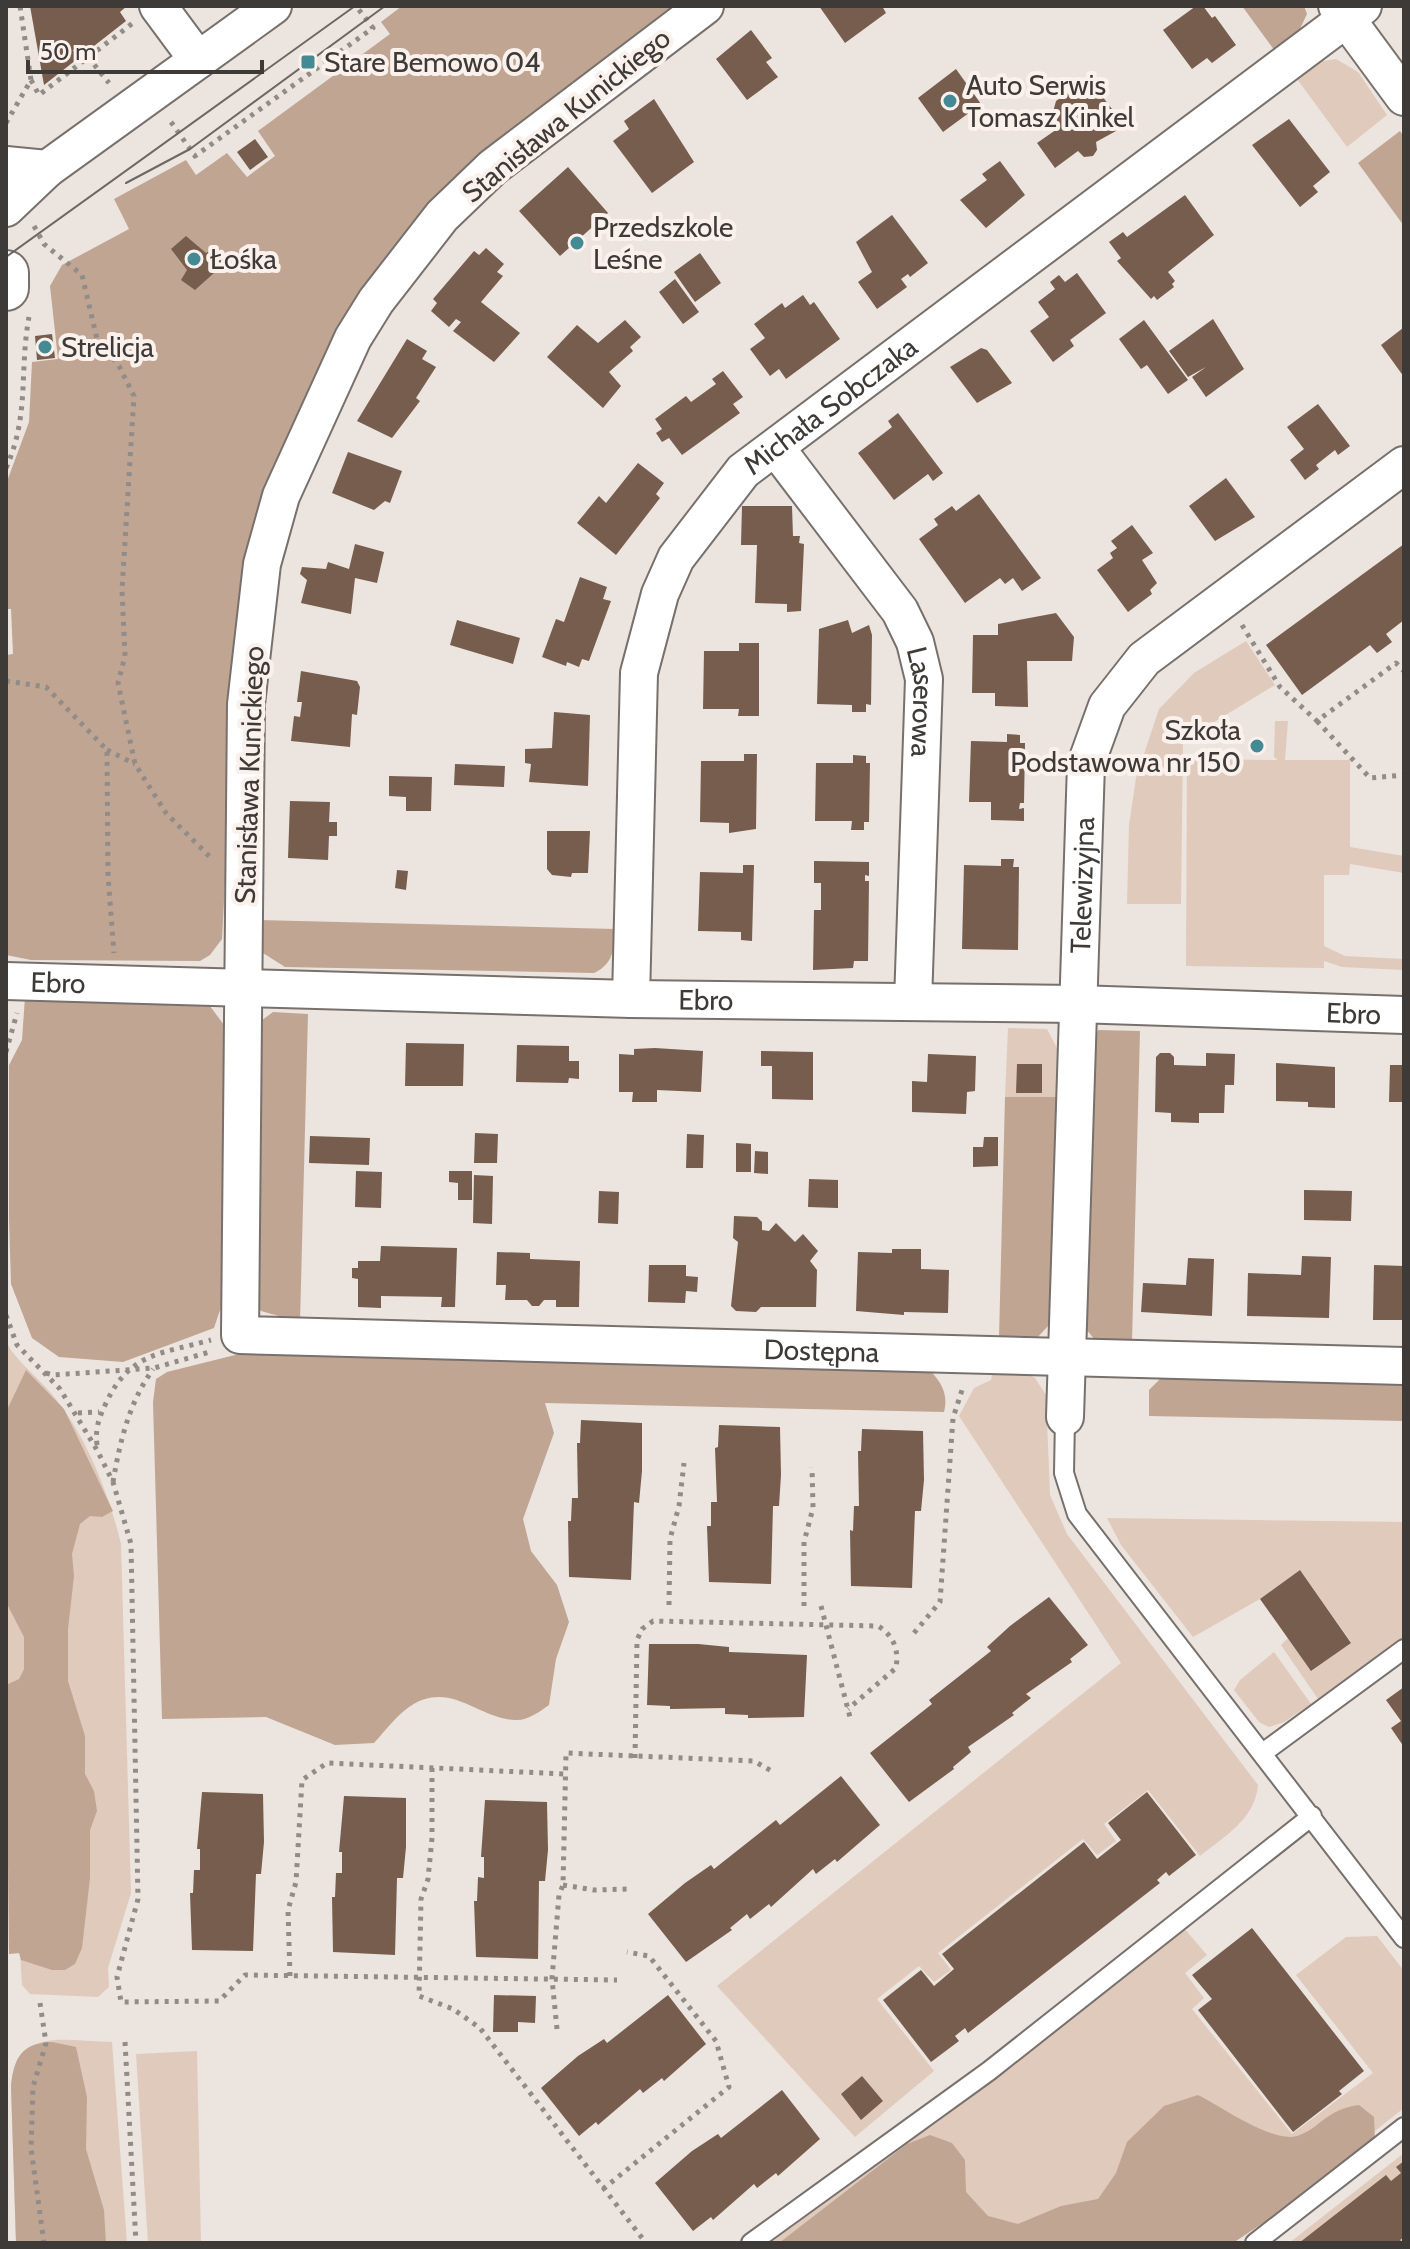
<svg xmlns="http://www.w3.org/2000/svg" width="1410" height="2249" font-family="Cabin,sans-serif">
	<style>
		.green { fill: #e0cabc }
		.forest { fill: #c0a593 }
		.building { fill: #765d4d }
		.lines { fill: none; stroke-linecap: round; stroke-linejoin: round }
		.lane-casing { stroke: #78706c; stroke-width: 22 }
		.street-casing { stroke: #78706c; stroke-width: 40 }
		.secondary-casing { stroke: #78706c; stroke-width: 48 }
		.path { stroke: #928c89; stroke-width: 5; stroke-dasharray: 4 6; stroke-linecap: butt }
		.lane { stroke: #fff; stroke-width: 18 }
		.street { stroke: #fff; stroke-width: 36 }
		.secondary { stroke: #fff; stroke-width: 44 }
		.tram { stroke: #6c6764; stroke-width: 2 }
		.poi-dot { fill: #448a94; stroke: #faf1ec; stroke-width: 3 }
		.labels { text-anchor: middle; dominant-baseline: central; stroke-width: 8; stroke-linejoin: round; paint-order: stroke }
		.poi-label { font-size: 28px; fill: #3e3a38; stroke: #faf1ec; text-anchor: start }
		.street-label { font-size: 28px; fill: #3e3a38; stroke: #faf1ec }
	</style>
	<rect width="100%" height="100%" fill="#ece4de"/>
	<path class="green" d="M1336,59L1358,72L1387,115L1347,147L1297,79L1317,62Z
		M1246,641L1275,685L1183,741L1181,904H1127L1129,825L1136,778L1159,709L1194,673Z
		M1275,721H1288L1285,760H1350V847L1404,856V873L1350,864L1349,875H1324V946L1345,956L1404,959V970L1342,967L1324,961V968L1186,966L1187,759L1278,760L1274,757Z
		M1008,1028L1047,1029L1060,1054L1057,1097H1005Z
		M6,1342C19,1365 39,1377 55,1398C87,1438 109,1494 121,1544L131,1893L108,1968L109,1987L98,1997L30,1994L22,1985L20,1953L9,1954Z
		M993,1369H1019L1035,1378L1046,1395L1050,1495L1067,1534L1258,1785C1255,1819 1225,1836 1200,1856L1148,1790L1104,1824L1116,1841L1097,1855L1083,1839L938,1953L951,1970L934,1982L919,1966L877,1999L934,2071L855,2137L717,1986L1121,1663L959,1416L974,1388L991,1380Z
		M1107,1518L1404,1522V1640L1318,1699L1281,1645L1288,1638L1312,1671L1351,1642L1300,1570L1260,1599L1193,1637L1121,1545Z
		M1274,1652L1311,1704L1284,1722L1269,1727L1259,1722L1234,1690L1240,1680Z
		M1184,1928L1207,1955L1185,1973L1204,1998L1192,2009L1292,2134L1373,2073L1296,1975L1346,1937L1377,1936L1404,1971V2108L1233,2243H758L938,2122Z
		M112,2042L127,2243H16L11,2086C18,2025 64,2042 112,2042Z
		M197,2051L201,2243H148L136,2054Z
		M1404,2153V2243H1289Z"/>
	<path class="forest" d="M402,6H680L534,114L324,363L296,417L251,535L240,601L222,939L210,955L200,961L31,960L6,955V655L13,654L11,609H6V484L29,422L32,362L58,359L50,286L62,265L129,229L114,199L186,160L196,175L227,153L247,177L275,156L258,131L390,34L381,22Z
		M1242,6H1304L1307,14L1297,35L1275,51Z
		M1400,131L1404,137V226L1358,163Z
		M258,920L614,929C615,949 613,964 594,973L285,967L263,953Z
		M25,997L204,998L224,1025L229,1067L226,1292L214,1328L123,1362L59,1357L32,1338L11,1284L9,1220V1065L22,1040Z
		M273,1012L308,1014L300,1322L261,1311L249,1298L254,1026Z
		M1098,1030L1140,1031L1132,1342L1096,1341L1085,1328L1086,1055Z
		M1005,1097H1057L1049,1325L1034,1341L999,1339Z
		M251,1351L927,1367C940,1381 949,1392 944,1412L545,1403L554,1433L523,1519L531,1551L557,1585L569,1622L556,1659L549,1705C539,1712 527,1721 515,1720C478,1719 450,1679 409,1707C396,1716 385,1731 374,1743L335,1745L266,1717L162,1719L153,1402L156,1379L167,1372Z
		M26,1370L64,1409L113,1511L102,1517L90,1516L80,1524L72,1554L74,1576L68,1629V1681L85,1736V1774L94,1791L97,1811L90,1830V1878L82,1948L75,1964L65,1970H52L21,1960L19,1953L9,1954L6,1685L19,1679L24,1669V1637L6,1602V1412Z
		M1165,1374L1404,1379V1421L1149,1416V1390Z
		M52,2042L76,2047L87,2097L86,2149L104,2210L106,2243H16L11,2086C14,2057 22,2043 52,2042Z
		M1198,2095C1222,2107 1272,2143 1297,2136C1320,2129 1324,2110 1359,2105L1374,2117L1375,2141L1348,2166L1233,2243H779L907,2144L930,2135L952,2143L965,2160L966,2192L988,2216L1018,2224L1061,2206L1098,2199L1116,2173L1127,2142L1164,2106Z"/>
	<path class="building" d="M30,6H127L120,12L126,21L44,85Z
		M819,6H882L886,13L845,43Z
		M1196,6H1203L1212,18L1215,16L1236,45L1212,63L1207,58L1192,69L1163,30Z
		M751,30L772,58L766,62L778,77L747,100L716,59Z
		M956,69L981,104L943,132L918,98Z
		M1089,79L1115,113L1107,119L1116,131L1096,142L1097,150L1093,156L1084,157L1078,151L1055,168L1037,143L1060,127L1053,112L1056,101Z
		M654,99L694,162L652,193L613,141L629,129L624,121Z
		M1289,119L1330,172L1313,186L1318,192L1300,207L1252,145Z
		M255,139L268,157L250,170L237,152Z
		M1000,161L1025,195L986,228L960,200L987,180L982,174Z
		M568,167L608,213L560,256L519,211Z
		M1185,195L1214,235L1168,272L1175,281L1172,284L1174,287L1157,300L1154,296L1151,299L1117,261L1121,258L1109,242L1123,232L1127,237Z
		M892,215L928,263L910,277L908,274L901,279L907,287L877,309L858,282L872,272L856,242Z
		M186,236L206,253L215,248L224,264L195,290L181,280L187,270L171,249Z
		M486,248L504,264L497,272L503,276L481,302L520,333L494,362L453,331L461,322L456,319L449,327L431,311L437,303L433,299L474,251L479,255Z
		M700,253L721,283L695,302L674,272Z
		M1077,273L1106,313L1070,340L1074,346L1053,362L1030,331L1049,317L1038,302L1055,289L1050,282L1059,275L1065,282Z
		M675,279L699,312L683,324L659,292Z
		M803,295L810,305L814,302L840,339L786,379L779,369L770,376L750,349L765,338L754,324L782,303L785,308Z
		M1213,319L1244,369L1206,397L1192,377L1206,367L1188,377L1169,351Z
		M625,320L641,337L630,347L633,351L609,372L621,386L603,408L547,357L577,325L598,343Z
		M1144,320L1188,380L1168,394L1147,365L1141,369L1119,339Z
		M1403,328L1404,330V377L1381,345Z
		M52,334L55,358L37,360L35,336Z
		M407,339L427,351L422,359L436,367L416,398L420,401L392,438L357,421Z
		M981,348L987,350L1012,383L977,403L950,367Z
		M723,371L743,397L733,404L740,413L682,455L669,438L662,442L656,433L662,429L655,419L686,396L691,402L716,384L712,379Z
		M1318,404L1350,446L1338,455L1335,450L1316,465L1319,469L1305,480L1290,460L1304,449L1287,427Z
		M898,413L943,473L933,481L928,474L894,500L858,453L892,427L888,421Z
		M348,452L402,471L390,503L385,501L374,510L332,493Z
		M638,463L664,483L656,494L660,498L616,555L577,523L599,496L606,503Z
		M1226,478L1255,517L1215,541L1189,506Z
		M979,494L1041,578L1022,591L1013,578L1005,584L1000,578L965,603L919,539L938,525L934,519L952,506L956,511Z
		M742,506H792L793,536H800L799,543L804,544L801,611L787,612V604L755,603L757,545H741Z
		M1132,525L1153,553L1142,560L1157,583L1150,590L1152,594L1128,612L1097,570L1113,558L1110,553L1117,548L1111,541Z
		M355,544L384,552L377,583L355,578L351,614L301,603L307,580L300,574L302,567L326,569L328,562L349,569Z
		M1404,544V620L1386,634L1392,642L1377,653L1370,645L1302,695L1266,645Z
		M580,577L607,587L603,599L611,601L589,661L582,659L579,667L567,662L566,666L542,657L556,619L564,622Z
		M1056,613L1074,637L1072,661H1027L1028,707L995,706V693H972L973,635H998V624Z
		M457,620L520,638L513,664L450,645Z
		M848,620L852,633L869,625L872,635L871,705L866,704V712H852V705L817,704L819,629Z
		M739,643H759V716H738L739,709H703L704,651H739Z
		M301,671L357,681L360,687L357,715L352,714L350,747L291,741L294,716L300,717L302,702H297Z
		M554,712L590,715L588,786L529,782L531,764L525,763V749L552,748Z
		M1007,734L1020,735V743H1025L1024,803H1020L1019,809L1024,808V821L991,820V802H969L971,741L1007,742Z
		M744,754H757L756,829L729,833V823L700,822L701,761H744Z
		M853,755L866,756V763H870L869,822H864V830H851L852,821H815L816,763H853Z
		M455,764L505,766L504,787L454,785Z
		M389,776L432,777L431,811H406V797L389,796Z
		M290,801L330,802L329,822H337V836H329L328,860L288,858Z
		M547,831H590L588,873H572L571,877L552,875L547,869Z
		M1001,859H1014L1013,867H1019L1018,950L962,949L964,865L1001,866Z
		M814,861L869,862V876L865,875V881H869L868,961H854L853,968L813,970L814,910H821V883H814Z
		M743,865H754L752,941L741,940V932L698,931L700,872L743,873Z
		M397,870L408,871L406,890L395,888Z
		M406,1043L464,1044L463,1086H405Z
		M517,1045L569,1046V1061H579V1079L569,1078L568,1083L516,1082Z
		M655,1048L703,1051L701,1092L657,1090V1102H632L633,1092H619V1054L634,1055V1049Z
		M761,1051L813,1052V1100L772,1099V1066H761Z
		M1160,1053H1170L1174,1057V1065L1206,1066V1053L1235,1054L1234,1085H1225L1224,1113H1199V1123L1171,1122V1113L1155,1112L1156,1057Z
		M928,1054L976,1056L975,1091L967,1092L966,1114L912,1112V1081L927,1082Z
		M1276,1063L1335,1067V1108L1308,1107V1102L1276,1101Z
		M1017,1064H1042V1093H1016Z
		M1390,1065H1404V1102H1389Z
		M475,1133L498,1134L497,1163H474Z
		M687,1134L704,1135L703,1168H686Z
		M310,1136L370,1138L369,1165L309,1163Z
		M984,1137H998V1166L973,1167V1147H983Z
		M736,1143L751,1144V1172H736Z
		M755,1151L768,1152V1174L754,1173Z
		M356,1171L382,1172L381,1208L355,1207Z
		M449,1171H472V1200H458V1183L449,1182Z
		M474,1175L493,1176L492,1224L473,1223Z
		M809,1179L838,1180V1208L808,1207Z
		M1304,1190L1352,1191L1351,1221L1304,1220Z
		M599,1191L619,1192L618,1224L598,1223Z
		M734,1216L757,1217L762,1222V1230L769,1231L776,1223L795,1242L803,1234L818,1251L810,1261L817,1270L816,1307H761L756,1312L736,1311L731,1306L738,1242L733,1238Z
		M381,1246L457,1248L455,1307H441L442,1297L381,1296V1308L358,1307V1279L352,1278V1268H358V1261H380Z
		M892,1249H921V1269L949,1270L948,1313L904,1312V1315L856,1311L858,1252L892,1253Z
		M497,1252L530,1253V1259L580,1261L579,1307H556V1300H544L539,1306H532L527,1300H505L506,1285H496Z
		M1302,1256L1331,1257L1329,1318L1247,1316L1248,1273L1301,1275Z
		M1188,1258L1214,1259L1212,1316L1141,1312L1143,1283L1186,1285Z
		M649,1265H686V1276L698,1277L697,1292L686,1291L685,1303L648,1302Z
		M1374,1265L1404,1266V1320H1373Z
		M581,1420L642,1423V1471L639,1503L634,1502L631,1580L569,1577L568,1521H571L572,1498H578L577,1443H580Z
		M719,1425L780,1427L781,1475L779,1506H773L771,1584L709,1582L707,1526H711V1502H717L715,1448L718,1447Z
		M862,1429L923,1431L924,1480L921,1511H915L912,1588L851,1586L850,1530L853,1531L854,1506H859L858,1451H861Z
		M1300,1570L1351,1643L1311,1671L1260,1599Z
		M1049,1597L1088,1645L1070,1659L1072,1662L1026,1694L1031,1698L1012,1713L1014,1715L968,1747L971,1752L953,1767L954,1769L909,1802L870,1753L932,1704L929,1700L991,1651L987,1647L1010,1626Z
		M649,1644H698L729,1647V1652L807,1655L804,1717L748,1718V1715L725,1714V1708L670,1709V1706L647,1705Z
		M1404,1687V1747L1391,1728L1401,1721L1386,1700Z
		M841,1776L880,1825L837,1862L835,1859L816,1874L813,1869L771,1907L769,1904L750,1919L747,1914L730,1928L732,1930L686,1962L648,1914L685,1883L711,1865L714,1869L776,1820L780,1825Z
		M202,1792L263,1794L264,1842L261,1874H256L253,1951L192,1950L190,1893H193L194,1870H200V1849H197Z
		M1147,1792L1196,1855L1169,1876L1166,1872L1157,1880L1160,1883L968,2033L965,2028L955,2036L959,2041L931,2062L883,2000L921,1970L934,1986L954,1969L942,1954L1084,1842L1097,1859L1121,1840L1108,1823Z
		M344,1796L406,1798V1847L403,1878H397L395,1955L333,1952L332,1897H335L336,1873H342V1852H339Z
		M485,1800L547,1802L548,1850L545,1881H539L538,1959L476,1957L474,1901H477L478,1877L484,1878V1857H481Z
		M1252,1928L1364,2071L1339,2091L1342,2094L1293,2132L1198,2010L1212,1999L1192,1975Z
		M494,1995L536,1996L535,2023L518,2022V2032H493Z
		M668,1995L706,2044L664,2081L662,2078L643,2093L640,2089L598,2125L596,2122L579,2136L541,2088L578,2056L604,2039L607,2043Z
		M862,2076L883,2101L861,2120L841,2094Z
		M782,2090L820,2139L778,2176L776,2173L757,2188L754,2184L713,2220L711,2217L693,2231L655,2183L692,2151L718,2134L721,2138Z
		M1404,2161V2237L1400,2240L1403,2243H1299L1386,2175L1391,2181L1401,2173L1396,2167Z"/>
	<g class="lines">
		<defs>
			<path id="lane" d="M1065,1417L1064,1473L1077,1514L1404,1938
				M1264,1752L1404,1649
				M751,2243L989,2071L1312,1816
				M1255,2243L1404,2127"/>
			<g id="street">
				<path d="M158,6L198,60"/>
				<path id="s1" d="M705,6L493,167L442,216L376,301L353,338L281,496L262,564L246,704L240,1335L1404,1366"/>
				<path d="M1337,6L1404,97"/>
				<path d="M6,165L47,169"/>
				<path d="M6,208L47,169L273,6"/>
				<path id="s2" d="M776,448L900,611L915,642L924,679L913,1002"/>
				<path id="s3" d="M6,981L631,999L1076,1004L1404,1015"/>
				<path id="s4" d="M631,999L639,673L660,594L676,558L743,471L1363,6"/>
				<path id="s5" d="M1065,1417L1086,764L1107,706L1144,659L1404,465"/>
			</g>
			<path id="secondary" d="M6,273V288"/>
		</defs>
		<use href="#lane" class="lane-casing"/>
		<use href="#street" class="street-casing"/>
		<use href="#secondary" class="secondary-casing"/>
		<path class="path" d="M88,57L109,83
			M31,80L39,95L133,23
			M171,122L195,156L373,28L356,6
			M6,123L31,80L20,6
			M34,226L44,244L82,275L97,339L119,366L134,396L122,590L125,656L118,683L135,764L166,813L212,859
			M6,468C30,415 19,370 29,317
			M1242,625L1280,687L1317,721L1396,663L1404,671
			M6,681L46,687L107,750L108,876L114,953
			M1317,721L1370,778L1404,775
			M107,750L135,764
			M6,1052L17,1013
			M6,1315L17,1345L60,1389L97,1450L113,1482L131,1544L138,1899L117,1977L121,2002L219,2001L245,1975L617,1980
			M46,1373L53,1375L154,1368L213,1351
			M78,1413L99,1412
			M97,1445C95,1428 99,1418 106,1403C130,1352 161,1354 211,1340
			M113,1482C120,1441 129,1403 153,1369
			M669,1605L670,1539L679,1506L684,1463
			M804,1606V1542L813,1508L812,1467
			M821,1606L851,1721
			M914,1633L940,1602L953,1418L963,1387
			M635,1758L637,1640L642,1629L653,1621L878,1626C894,1636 899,1650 896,1668L848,1709
			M432,1768V1838L428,1879L421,1899L419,1996L453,2009L480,2028L646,2243
			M563,1885L594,1890L628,1889
			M290,1976L288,1910L296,1882L302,1780L327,1763L565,1774
			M40,2003L46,2043L33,2087L31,2148L44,2243
			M557,2029L552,1979L559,1895L563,1885L566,1753L754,1761L775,1773
			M125,2042L136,2243
			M603,2189L729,2087L716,2041L649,1956L627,1952"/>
		<use href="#lane" class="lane"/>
		<use href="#street" class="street"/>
		<use href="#secondary" class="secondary"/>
		<path class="tram" d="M126,183L190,149L385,6
			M6,257L355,6"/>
	</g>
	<g class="poi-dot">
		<rect x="300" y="54" width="16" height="16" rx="4"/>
		<circle cx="950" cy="101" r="8"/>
		<circle cx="577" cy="243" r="8"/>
		<circle cx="194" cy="259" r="8"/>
		<circle cx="45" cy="347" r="8"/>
		<circle cx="1257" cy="746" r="8"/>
	</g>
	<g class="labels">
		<g class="poi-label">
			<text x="324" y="62">Stare Bemowo 04</text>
			<text x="966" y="85">Auto Serwis<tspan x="966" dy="32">Tomasz Kinkel</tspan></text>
			<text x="593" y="227">Przedszkole<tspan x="593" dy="32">Leśne</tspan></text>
			<text x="210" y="259">Łośka</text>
			<text x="61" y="347">Strelicja</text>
			<text x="1241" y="730" text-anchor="end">Szkoła<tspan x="1241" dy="32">Podstawowa nr 150</tspan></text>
		</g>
		<g class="street-label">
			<text transform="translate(566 115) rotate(-39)">Stanisława Kunickiego</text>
			<text stroke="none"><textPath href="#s4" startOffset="666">Michała Sobczaka</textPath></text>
			<text stroke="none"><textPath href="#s2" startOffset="300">Laserowa</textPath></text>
			<text transform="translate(249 775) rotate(-88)">Stanisława Kunickiego</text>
			<text stroke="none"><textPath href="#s5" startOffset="532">Telewizyjna</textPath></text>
			<text stroke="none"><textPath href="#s3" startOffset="52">Ebro</textPath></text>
			<text stroke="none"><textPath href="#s3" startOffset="700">Ebro</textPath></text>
			<text stroke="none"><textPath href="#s3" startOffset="1348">Ebro</textPath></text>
			<text stroke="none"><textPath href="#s1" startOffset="2086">Dostępna</textPath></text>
		</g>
	</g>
	<rect width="1410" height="2249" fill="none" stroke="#3e3a38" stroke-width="16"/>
	<path d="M28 60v12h234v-12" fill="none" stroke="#3e3a38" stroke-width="4"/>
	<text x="40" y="60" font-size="24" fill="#3e3a38" stroke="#faf1ec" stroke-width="6" paint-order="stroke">50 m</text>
</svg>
